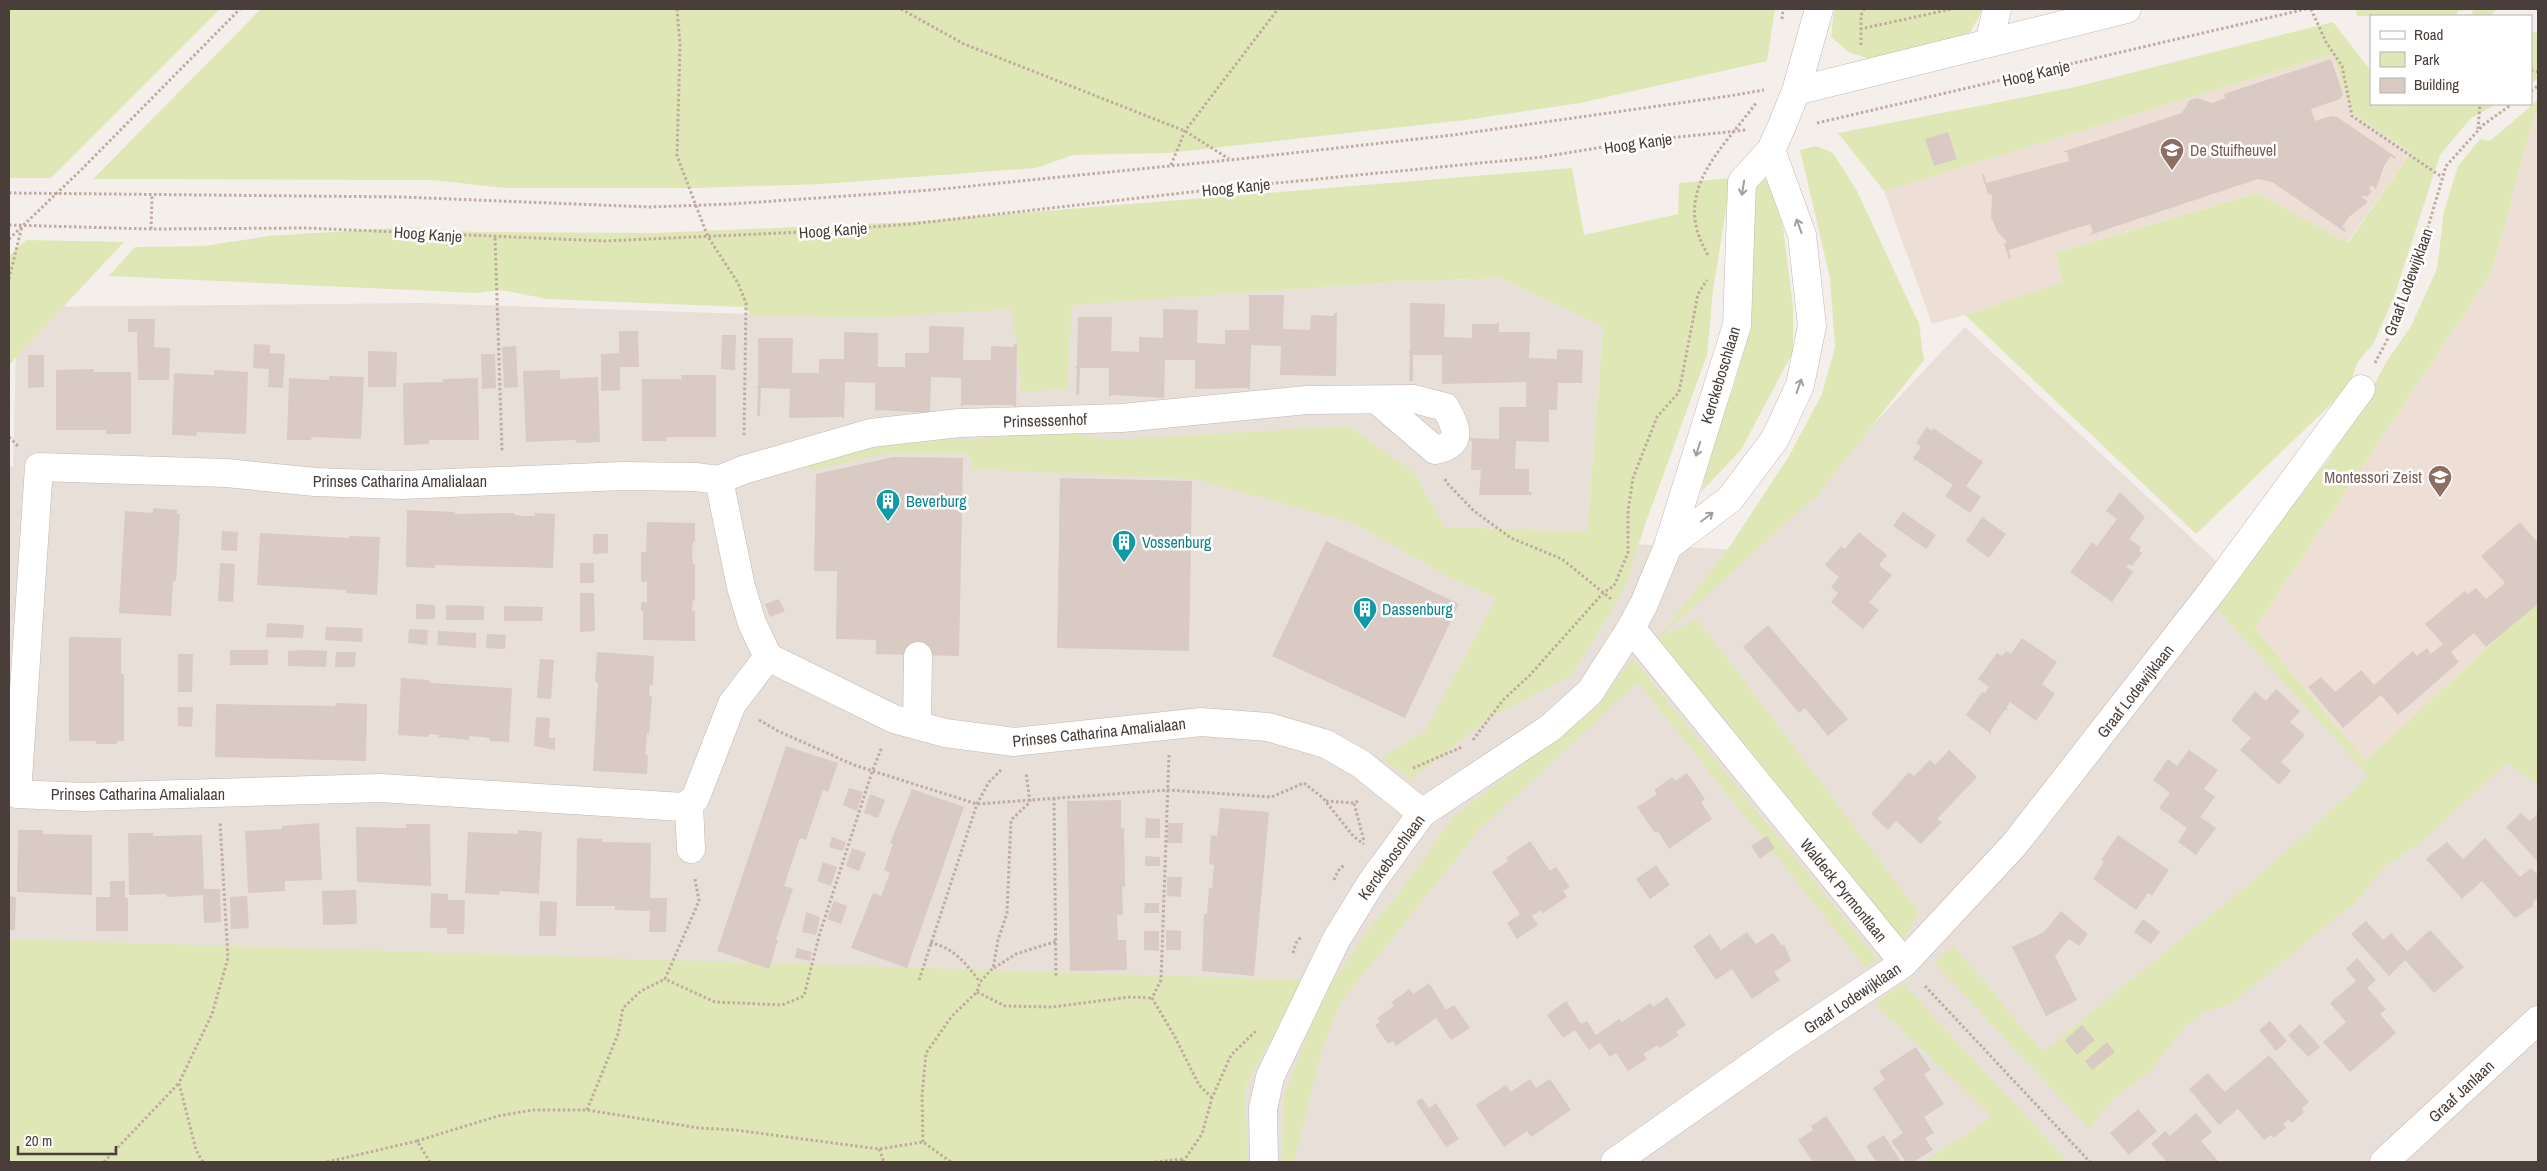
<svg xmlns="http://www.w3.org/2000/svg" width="2547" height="1171" font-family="'Archivo Narrow',sans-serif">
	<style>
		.residential { fill: #e8dfd9 }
		.education { fill: #eddfd6 }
		.green { fill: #e0e7b6 }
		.building { fill: #d9cac4 }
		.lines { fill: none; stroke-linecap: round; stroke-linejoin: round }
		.minor-casing { stroke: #c3b7b1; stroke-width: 29 }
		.path { stroke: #c1aba0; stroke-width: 3; stroke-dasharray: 2.5 2.5; stroke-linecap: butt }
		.minor { stroke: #fff; stroke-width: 28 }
		.oneway { stroke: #a49e9c }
		.labels { text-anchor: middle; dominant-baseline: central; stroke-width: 5; stroke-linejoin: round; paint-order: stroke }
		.street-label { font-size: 16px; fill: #493e39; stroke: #fff }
		.education-label { font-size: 16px; fill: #785e54; stroke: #fff; text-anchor: start }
		.culture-label { font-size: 16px; fill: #0d838f; stroke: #fff; text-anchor: start }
	</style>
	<rect width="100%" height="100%" fill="#f5efeb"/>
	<path class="residential" d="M1499,278L1603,325L1587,532L1602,542L1754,551L1965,327L2228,572L2246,631L2365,761L2538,720V1162H1246L1245,1087L1305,981L9,941V465L13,467L17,307L421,303L873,318L1400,282Z"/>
	<path class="education" d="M2333,54L2352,113L2411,152L2347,243L2256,193L2055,253L2063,282L1965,315L1932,324L1884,191Z
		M2538,111V600L2365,761L2255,628L2487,280L2494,264L2535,113Z"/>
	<path class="green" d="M9,9H220L51,178H9Z
		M261,9H1775L1767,61L1580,103L1466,120L1168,153L1073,155L1036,168L822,184L695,188H505L432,180L93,179Z
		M1834,9H1983L1966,40L1872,60L1849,52L1831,37Z
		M2356,9H2497L2490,16H2473L2472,10L2457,11L2458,16H2357Z
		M2333,22L2368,67L2371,78V104H2392L2394,106L2440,104L2442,106L2445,104H2497L2471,118L2440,155L2393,300L2373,344L2357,363L2350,386L2196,534L1965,315L2063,282L2055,253L2257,193L2348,243L2411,152L2352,113L2333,54L1884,191L1838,133L2071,88Z
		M2532,32L2538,33V79L2531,83Z
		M2538,100V111L2535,113L2494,264L2487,280L2255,628L2365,761L2538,600V786L2507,763L2425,839L2386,866L2353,904L2233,1002L2204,1012L2183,1028L2152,1070L2110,1101L2090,1129L1934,963L1953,945L2043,1052L2267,869L2369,776L2211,602L2326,463L2352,424L2387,361L2411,326L2437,269L2444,211L2458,166L2480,139L2490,141Z
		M1816,146L1833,153L1857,191L1919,324L1924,360L1818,494L1658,639L1697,619L1919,912L1903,940L1656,641L1730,546L1789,456L1822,394L1835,347L1830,278L1800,150Z
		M1572,168L1584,235L1678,214L1679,183L1731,178L1713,291L1707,355L1645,525L1624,590L1572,675L1487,719L1411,780L1381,758L1425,731L1496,599L1444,574L1353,523L1195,479L973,469L968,454L890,453L809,471L812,456L909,441L995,438L1057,430L1107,440L1348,426L1414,472L1444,527L1587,532L1603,326L1499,278L1400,282L1072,305L1067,389L1022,392L1012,309L873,318L751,315L744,307L547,299L501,290L476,293L109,276L135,247L204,246L269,236L410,227L473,232L655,233L910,222Z
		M1765,179L1770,183L1783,227L1793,306V352L1741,450L1701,492L1719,425L1733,389L1751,324L1746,290L1752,205L1757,186Z
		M26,240L124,242L9,365V256Z
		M1632,658L1877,959L1865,967L1638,682L1478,831L1340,1003L1323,1046L1294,1162H1281L1284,1095L1325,992L1374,922L1395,899L1453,817L1596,709Z
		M9,939L1305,980L1245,1087L1248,1162H9Z
		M1904,984L2068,1162H1924L1992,1117L1874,1003Z"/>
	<path class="building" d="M2331,59L2343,94L2340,99L2311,109L2315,121L2331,116L2337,117L2396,157L2395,159L2391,156L2384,166L2376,189L2371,185L2369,189L2372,191L2367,197L2364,195L2362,197L2368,202L2349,217L2342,227L2346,230L2345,232L2272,182L2258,179L2087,236L2093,232L2090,224L2077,228L2009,250L2011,258L2009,259L2004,244L2007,242L1997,231L1991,217L1992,195L1988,194L1982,175L1984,174L1986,183L2069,161L2067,152H2062L2182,113L2190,100L2197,98L2212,103L2225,98L2224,94Z
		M1948,132L1957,159L1934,166L1925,139Z
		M1249,295H1284L1283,329L1310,330L1311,315L1334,316V313H1337L1336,376L1280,375L1281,346L1251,345L1250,390L1247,388L1195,389V360H1165L1164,398L1112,395L1109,397V368H1080L1079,395H1076L1077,368H1075L1077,365L1078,317H1112L1111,351L1139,352V337L1163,338V309L1198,310L1197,343L1225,344V330H1249Z
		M1410,303L1445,304L1444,337L1472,338V324H1496L1499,322V332H1530L1529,358L1557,359V349L1583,350L1582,383H1558L1557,410H1549V442L1516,441L1515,469H1529V492H1532L1531,495H1479L1481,470H1471L1472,441H1470V438L1499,439V407H1526V382L1442,384V355H1413V381H1409L1410,354L1408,351H1410Z
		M128,319H155L154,347L170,348L169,380H138L137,332H128Z
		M929,326L964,327L963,360H991V346L1014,347V344H1017L1016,408L1013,405H963L961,407V378L931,377L930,413L877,410L875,412V383L845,382L844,419L842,417L789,418L790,389L761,388L760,416H757L758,389L756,386H758V338H793L792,373H819V359H844V332L878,333V367H905V353H929Z
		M619,331H638L639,367H620V390L601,391V354L619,353Z
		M722,335H736L735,370L721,369Z
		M254,344L270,345V353L285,354L283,388L268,387L269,369L253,368Z
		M516,346L518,387L504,388L502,347Z
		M368,351L397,352L396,387H368Z
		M481,354H495L496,388L482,389Z
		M28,355H44V387L28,388Z
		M94,369V372H131V434H106V430H56V370Z
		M214,370L248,372L246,434L197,432L196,436L172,435L174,373L214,375Z
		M560,370V379L598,377L600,442L576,443V440L526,442L523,371Z
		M681,375H716V437H667L666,441H642V379H682Z
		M329,376L364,377L361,439L312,437L311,440H287L289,378L329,380Z
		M478,378L479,440H429V444L404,445L403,383L443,382V379Z
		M1927,427L1932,431L1933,428L1983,462L1966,486L1981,497L1970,513L1945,496L1953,485L1913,458L1921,447L1916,443Z
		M893,457L963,458L959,656L876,654V640L836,639L837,571H814L816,474Z
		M1060,478L1192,481L1189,651L1057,648Z
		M2120,492L2145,517L2129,539L2141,547L2139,551L2142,553L2132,566L2129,564L2126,567L2133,572L2112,602L2070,572L2092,542L2097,546L2117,519L2106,511Z
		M153,508L177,510V514H180L176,581H173L171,616L119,613L125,511L153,513Z
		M407,510L455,512V514L514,513V515L525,516H535V513L555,514L553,568L435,565V568L406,567Z
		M1903,512L1936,535L1926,549L1893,526Z
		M1982,517L2006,534L1989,558L1966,541Z
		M647,522L695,523V542H693L692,553L693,564H695V601L693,600L692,611H695V641L643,640V611H641V602H647V582H641V552H646Z
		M2520,522L2538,543V604L2486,647L2474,633L2451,652L2459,662L2398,715L2381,695L2343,728L2308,687L2321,677L2335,692L2361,670L2374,685L2413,651L2417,656L2427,648L2431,654L2443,644L2425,624L2465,591L2468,594L2476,588L2486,599L2505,583L2481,556Z
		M222,531L238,532L237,551L221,550Z
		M1859,532L1887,555L1879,565L1892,575L1869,602L1879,610L1863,629L1831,602L1838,593L1831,587L1839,577L1825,565L1841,546L1845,549Z
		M260,533L349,538V536L380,537L377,595L346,593V590L257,585Z
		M593,534H608V553L593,554Z
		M1326,541L1459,604L1405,718L1272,656Z
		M220,563L235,564L233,602L218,601Z
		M580,563H594V583H580Z
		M580,593H594L595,631L580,632Z
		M779,599L785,611L770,617L765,604Z
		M416,604L435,605V619H416Z
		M446,605L484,606V620H446Z
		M504,606L543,607L542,621H504Z
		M267,623L304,625L303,638L266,637Z
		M1768,625L1848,719L1828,736L1805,708L1799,713L1743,647Z
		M326,627L363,628L362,642L325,640Z
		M409,629L428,630L427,645L408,643Z
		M438,631L476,633V648L437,645Z
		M487,634L506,635L505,649L486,648Z
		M69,637L121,638V674H124V741H117V744H96V741H69Z
		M2022,638L2057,662L2042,684L2055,694L2036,721L2010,702L2006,708L2009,709L2005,710L1991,730V734L1966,715L1982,692L1985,693L1989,687L1978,679L1997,653L2002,656L2006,651L2011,654Z
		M230,650H268V665H230Z
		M307,650L327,651L326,667L288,666V651Z
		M336,652H356L355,667H335Z
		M597,652L654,656L653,685H650L649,696H652L649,734L647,733L645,755H648L647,774L593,771L598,683L595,681Z
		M178,654H193L192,692H178Z
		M540,659L554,660L551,699L537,698Z
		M401,678L429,680V682L432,683L512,688L509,742L490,741V738L481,737L469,736V740L438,737L439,735L429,734V737L398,735Z
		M2276,689L2300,711L2290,722L2305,735L2281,762L2291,771L2279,785L2240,750L2251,738L2231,720L2255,691L2266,701Z
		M336,703L367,704L366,761L215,757L216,704L335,706Z
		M178,707H193L192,727L178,726Z
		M536,717L550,718L549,738H555V750L534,746Z
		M786,746L838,763L828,792L823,790L806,840L800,838L784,886L793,889L776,939L778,940L769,969L717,951Z
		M1949,750L1977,777L1937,819L1942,822L1921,844L1896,821L1888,830L1871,814L1909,772L1914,776L1930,760L1935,765Z
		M2189,750L2218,770L2204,789L2215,797L2200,817L2216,828L2196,855L2178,842L2187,828L2159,808L2170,793L2153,780L2168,759L2177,766Z
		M1687,773L1705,799L1701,802L1712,819L1669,849L1658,831L1655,833L1637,807L1657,794L1654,790L1672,777L1675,781Z
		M849,788L863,792L857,811L843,805Z
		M912,789L964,807L907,968L851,948L873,893L881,896L890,873L884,870L893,844L890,843Z
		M870,794L885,800L878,818L864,813Z
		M1121,800V828H1124L1125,887L1122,886L1123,915H1117L1118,940H1126L1127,970L1070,971L1067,801Z
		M1220,808L1269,812L1254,976L1202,971L1204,914H1207L1209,888H1212L1214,865L1209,864L1211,835L1217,836Z
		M2521,813L2530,821L2538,813V862L2506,827Z
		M1146,818L1160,819V838H1145Z
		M319,823L322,880L285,881V891L248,893L245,831L282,829V826Z
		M1168,823H1183L1182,843H1167Z
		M406,824H430L431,886L357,882L356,827L406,828Z
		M18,830H43V834L92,835V895L17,892Z
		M518,830L542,832L539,894L500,891L499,895L465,893L468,832L518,834Z
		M128,833H153V836L202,835L204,889H220L221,922L204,923L203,895L167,897L166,894L129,895Z
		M2118,835L2169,870L2152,896L2148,893L2136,910L2093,879L2104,862L2101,860Z
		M1767,836L1775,848L1760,859L1751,846Z
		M832,837L846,842L843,851L829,847Z
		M577,838L602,839V842L651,843L650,898H667L666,932H649L650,911L615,910V906H576Z
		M2485,838L2520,877L2531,868L2538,875V897L2533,902V906L2515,918L2482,881L2462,899L2426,859L2447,842L2463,859Z
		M1530,841L1550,871L1556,867L1570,887L1563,891L1567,897L1543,913L1541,910L1532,916L1538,925L1517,939L1507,923L1520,914L1492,872L1508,861L1506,858Z
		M852,848L866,853L859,871L846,866Z
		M1145,856L1160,857V866H1145Z
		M823,862L837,867L831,886L817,881Z
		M1656,865L1670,885L1650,899L1636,879Z
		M1167,877H1182L1181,897L1167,896Z
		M110,881H125V898H128V931H96V897H110Z
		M356,890L357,924L323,925L322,891Z
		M431,893L448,894V900H465L464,934H447V928H430Z
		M9,896L16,897L15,930H9Z
		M247,896L249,928L231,929L230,897Z
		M540,901L557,902L556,936H539Z
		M834,901L847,906L841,924L827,919Z
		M1145,903H1159V913H1144Z
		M2061,911L2088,934L2079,946L2069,939L2055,956L2077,1000L2046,1016L2012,947L2044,932Z
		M806,912L820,917L816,935L802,932Z
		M2143,919L2160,932L2151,944L2134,932Z
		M2366,921L2383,940L2391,933L2407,951L2430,930L2464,967L2434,993L2405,960L2389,976L2351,934Z
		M1166,930L1181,931V950H1166Z
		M1144,931H1159V951L1144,950Z
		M1747,932L1756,944L1773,933L1782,946L1784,944L1791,961L1774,972L1780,980L1752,999L1732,969L1716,980L1693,946L1710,934L1721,950Z
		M797,948L812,952L810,961L795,958Z
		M2357,958L2376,980L2367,988L2386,1009L2380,1014L2396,1033L2350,1072L2323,1042L2346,1022L2330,1003L2356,981L2346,969Z
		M1429,983L1446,1010L1454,1005L1470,1028L1451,1040L1436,1018L1396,1046L1393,1041L1388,1044L1375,1025L1380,1022L1377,1018L1394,1006L1391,1002L1410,989L1413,994Z
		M1667,997L1686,1025L1676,1032L1679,1035L1660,1048L1658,1045L1643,1054L1647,1059L1628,1071L1616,1053L1610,1057L1600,1043L1589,1050L1575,1030L1563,1038L1547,1015L1566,1001L1581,1024L1587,1021L1596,1035L1619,1019L1622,1022L1650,1003L1653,1007Z
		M2270,1021L2287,1041L2276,1051L2259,1030Z
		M2300,1024L2320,1047L2308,1057L2288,1035Z
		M2082,1025L2095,1040L2077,1055L2065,1040Z
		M2107,1042L2115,1052L2092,1070L2085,1061Z
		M1916,1047L1931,1070L1924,1074L1944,1104L1924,1117L1934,1133L1925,1138L1933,1150L1913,1162H1906L1891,1141L1903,1133L1873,1088L1885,1080L1879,1071Z
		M2269,1055L2309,1102L2302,1108L2304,1112L2292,1123L2289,1119L2283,1124L2286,1128L2274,1138L2271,1135L2264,1140L2238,1109L2219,1125L2189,1089L2208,1073L2225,1092Z
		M1530,1079L1536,1088L1550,1079L1571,1110L1531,1137L1527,1131L1504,1147L1476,1105L1506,1085L1511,1092Z
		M1422,1098L1429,1108L1436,1103L1459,1139L1446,1147L1416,1102Z
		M2138,1109L2157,1131L2129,1155L2110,1133Z
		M2196,1113L2212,1132L2201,1141L2219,1162H2167L2151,1144L2165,1131L2170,1136Z
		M1826,1116L1857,1162H1813L1798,1140L1813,1130L1811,1126Z
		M1884,1135L1901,1162H1876L1866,1146Z"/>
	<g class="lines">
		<defs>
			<path id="minor" d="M1989,43L1997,9
				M1796,91L2127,9
				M39,467L226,473L315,482L401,485L623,476L695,477L719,480L741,587L752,623L768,657L732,704L695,799L683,807L380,788L84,797L17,794Z
				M719,480L743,470L871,433L959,423L1122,418L1307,400L1414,399L1445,407C1457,427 1464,444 1435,450L1377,400
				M1668,546L1730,499L1775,439L1800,385L1812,326L1802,235L1771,150
				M1631,628L1904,963
				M768,657L894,719L945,733L1014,742L1201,722L1268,727L1326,744L1361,764L1422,813
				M917,725L918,656
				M689,805L691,849
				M1264,1162L1263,1109L1270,1077L1336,940L1371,883L1422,813L1550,728L1590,692L1631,628L1644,604L1668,546L1737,325L1742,182L1771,150L1781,128L1796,91L1819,9
				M1615,1162L1784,1043L1904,963L2014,845L2213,590L2361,389
				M2384,1162L2538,1020"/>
		</defs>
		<use href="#minor" class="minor-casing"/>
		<path class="path" d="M677,9L680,45L677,156L708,237L738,283L746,303L744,437
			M901,9L964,44L1185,131L1229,159
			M2311,9L2326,42L2342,66L2352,116L2442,177
			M1782,19L1783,9
			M1860,29L1952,9
			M1861,45V15L1864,9
			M2531,70L2538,72
			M2531,91L2538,86
			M1817,123L2306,9
			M2478,129L2480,104
			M1171,165L1185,131L1278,9
			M9,193L401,197L650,207L731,204L932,190L1230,160L1453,135L1729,96L1764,90
			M9,225L151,229L306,228L605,241L803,232L911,224L1226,188L1542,157L1640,141L1746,130
			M151,229L152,196
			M495,238L502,451
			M9,239L82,169L240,9
			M1708,255C1670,192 1721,151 1756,103
			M9,279L22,226
			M2375,363L2396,323L2416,268L2446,166L2483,125L2512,104
			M9,437L19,447
			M1445,479L1447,483L1474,511L1511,538L1562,559L1611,599
			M759,720L778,731L854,765L977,804L1168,790L1272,797L1304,783L1323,798L1354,837L1364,844
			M1473,740L1503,700L1530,675L1604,592L1614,586L1628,553V511L1633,478L1657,417L1679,392L1698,294L1707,280
			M1169,755L1161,980L1152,998L1175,1037L1199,1085L1212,1098
			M1413,768L1462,747
			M1054,798L1056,976
			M1326,801L1354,803
			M1358,801L1354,803L1364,841
			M695,879L699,901L665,979L715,1002L782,1005L804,996L819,936L872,772L882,747
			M1334,880L1338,871L1344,865
			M930,943C953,946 967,965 980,982
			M1293,953L1296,943L1301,937
			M994,968L1016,954L1057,941
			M919,980L977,804L989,782L1001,770
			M1925,986L2090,1162
			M977,992L1005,1006L1052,1007L1130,997L1152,998
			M587,1110L618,1034L623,1008L641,991L665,979
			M417,1141L498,1116L532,1110H587L699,1128L735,1130L879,1149L923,1142L951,1162
			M923,1142L922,1096L926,1053L952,1016L977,992L980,982L993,968L998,940L1007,913L1011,820L1030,802L1026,773
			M879,1149L884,1162
			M104,1162L179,1083
			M203,1162L196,1150L179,1083L212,1014L228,958L220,822
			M327,1162L417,1141L430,1162
			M1155,1162L1184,1159
			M1183,1162L1202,1134L1212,1098L1231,1055L1257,1030"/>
		<use href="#minor" class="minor"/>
	</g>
	<defs><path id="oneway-shaft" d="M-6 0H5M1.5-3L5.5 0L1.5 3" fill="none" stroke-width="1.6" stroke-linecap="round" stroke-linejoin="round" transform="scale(1.25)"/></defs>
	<g class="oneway">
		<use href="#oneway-shaft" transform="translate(1743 188) rotate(99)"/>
		<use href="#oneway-shaft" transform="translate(1799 226) rotate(-110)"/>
		<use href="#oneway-shaft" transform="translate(1799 386) rotate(-71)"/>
		<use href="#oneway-shaft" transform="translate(1698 449) rotate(107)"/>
		<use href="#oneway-shaft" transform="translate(1707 517) rotate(-37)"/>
	</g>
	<defs>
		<symbol id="school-pin" viewBox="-11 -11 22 30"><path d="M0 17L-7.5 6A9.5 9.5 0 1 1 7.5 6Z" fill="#8d6e63" stroke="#fff"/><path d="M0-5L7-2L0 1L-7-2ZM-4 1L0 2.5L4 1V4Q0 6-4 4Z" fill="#fff"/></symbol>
		<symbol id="building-pin" viewBox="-11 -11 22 30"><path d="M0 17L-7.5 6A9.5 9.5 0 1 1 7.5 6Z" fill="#0f9aa8" stroke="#fff"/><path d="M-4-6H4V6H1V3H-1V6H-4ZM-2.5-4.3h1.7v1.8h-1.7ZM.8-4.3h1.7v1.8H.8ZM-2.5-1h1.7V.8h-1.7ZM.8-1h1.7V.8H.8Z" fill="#fff"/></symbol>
	</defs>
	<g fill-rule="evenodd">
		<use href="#school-pin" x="2158" y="136" width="28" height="38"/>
		<use href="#school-pin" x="2426" y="463" width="28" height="38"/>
		<use href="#building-pin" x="874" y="487" width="28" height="38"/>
		<use href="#building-pin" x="1110" y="528" width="28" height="38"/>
		<use href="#building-pin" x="1351" y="595" width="28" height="38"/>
	</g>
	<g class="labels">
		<g class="street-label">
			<text transform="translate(2036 73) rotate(-13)">Hoog Kanje</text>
			<text transform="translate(1638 143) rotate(-8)">Hoog Kanje</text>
			<text transform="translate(1236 187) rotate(-6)">Hoog Kanje</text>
			<text transform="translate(833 230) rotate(-4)">Hoog Kanje</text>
			<text transform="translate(428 234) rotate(4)">Hoog Kanje</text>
			<text transform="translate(2408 282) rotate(-70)">Graaf Lodewijklaan</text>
			<text transform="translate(1720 375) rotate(-73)">Kerckeboschlaan</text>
			<text transform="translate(1045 420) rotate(-2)">Prinsessenhof</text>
			<text x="400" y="481">Prinses Catharina Amalialaan</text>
			<text transform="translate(2135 691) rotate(-52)">Graaf Lodewijklaan</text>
			<text transform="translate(1099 732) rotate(-6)">Prinses Catharina Amalialaan</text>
			<text x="138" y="794">Prinses Catharina Amalialaan</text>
			<text transform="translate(1391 857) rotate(-54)">Kerckeboschlaan</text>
			<text transform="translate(1844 890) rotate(51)">Waldeck Pyrmontlaan</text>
			<text transform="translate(1852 998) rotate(-34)">Graaf Lodewijklaan</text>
			<text transform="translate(2461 1091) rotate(-43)">Graaf Janlaan</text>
		</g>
		<g class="education-label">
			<text x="2190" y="150">De Stuifheuvel</text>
			<text x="2422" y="477" text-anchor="end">Montessori Zeist</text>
		</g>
		<g class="culture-label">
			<text x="906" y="501">Beverburg</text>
			<text x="1142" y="542">Vossenburg</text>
			<text x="1382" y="609">Dassenburg</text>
		</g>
	</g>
	<rect width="2547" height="1171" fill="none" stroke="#493e39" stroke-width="20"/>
	<rect x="2370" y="15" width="162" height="90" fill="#ffffff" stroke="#b6b2b0"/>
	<rect x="2380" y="31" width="25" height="8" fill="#ffffff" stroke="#b6b2b0"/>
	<text x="2414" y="40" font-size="15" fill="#493e39">Road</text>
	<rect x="2380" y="52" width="25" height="15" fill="#e0e7b6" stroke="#b6b2b0"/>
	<text x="2414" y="65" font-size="15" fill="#493e39">Park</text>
	<rect x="2380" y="78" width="25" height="15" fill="#d9cac4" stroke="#b6b2b0"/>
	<text x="2414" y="90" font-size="15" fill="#493e39">Building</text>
	<path d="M18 1146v8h98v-8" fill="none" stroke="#493e39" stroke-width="2.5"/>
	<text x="25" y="1146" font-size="15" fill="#493e39" stroke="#ffffff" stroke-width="4" paint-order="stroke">20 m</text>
</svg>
